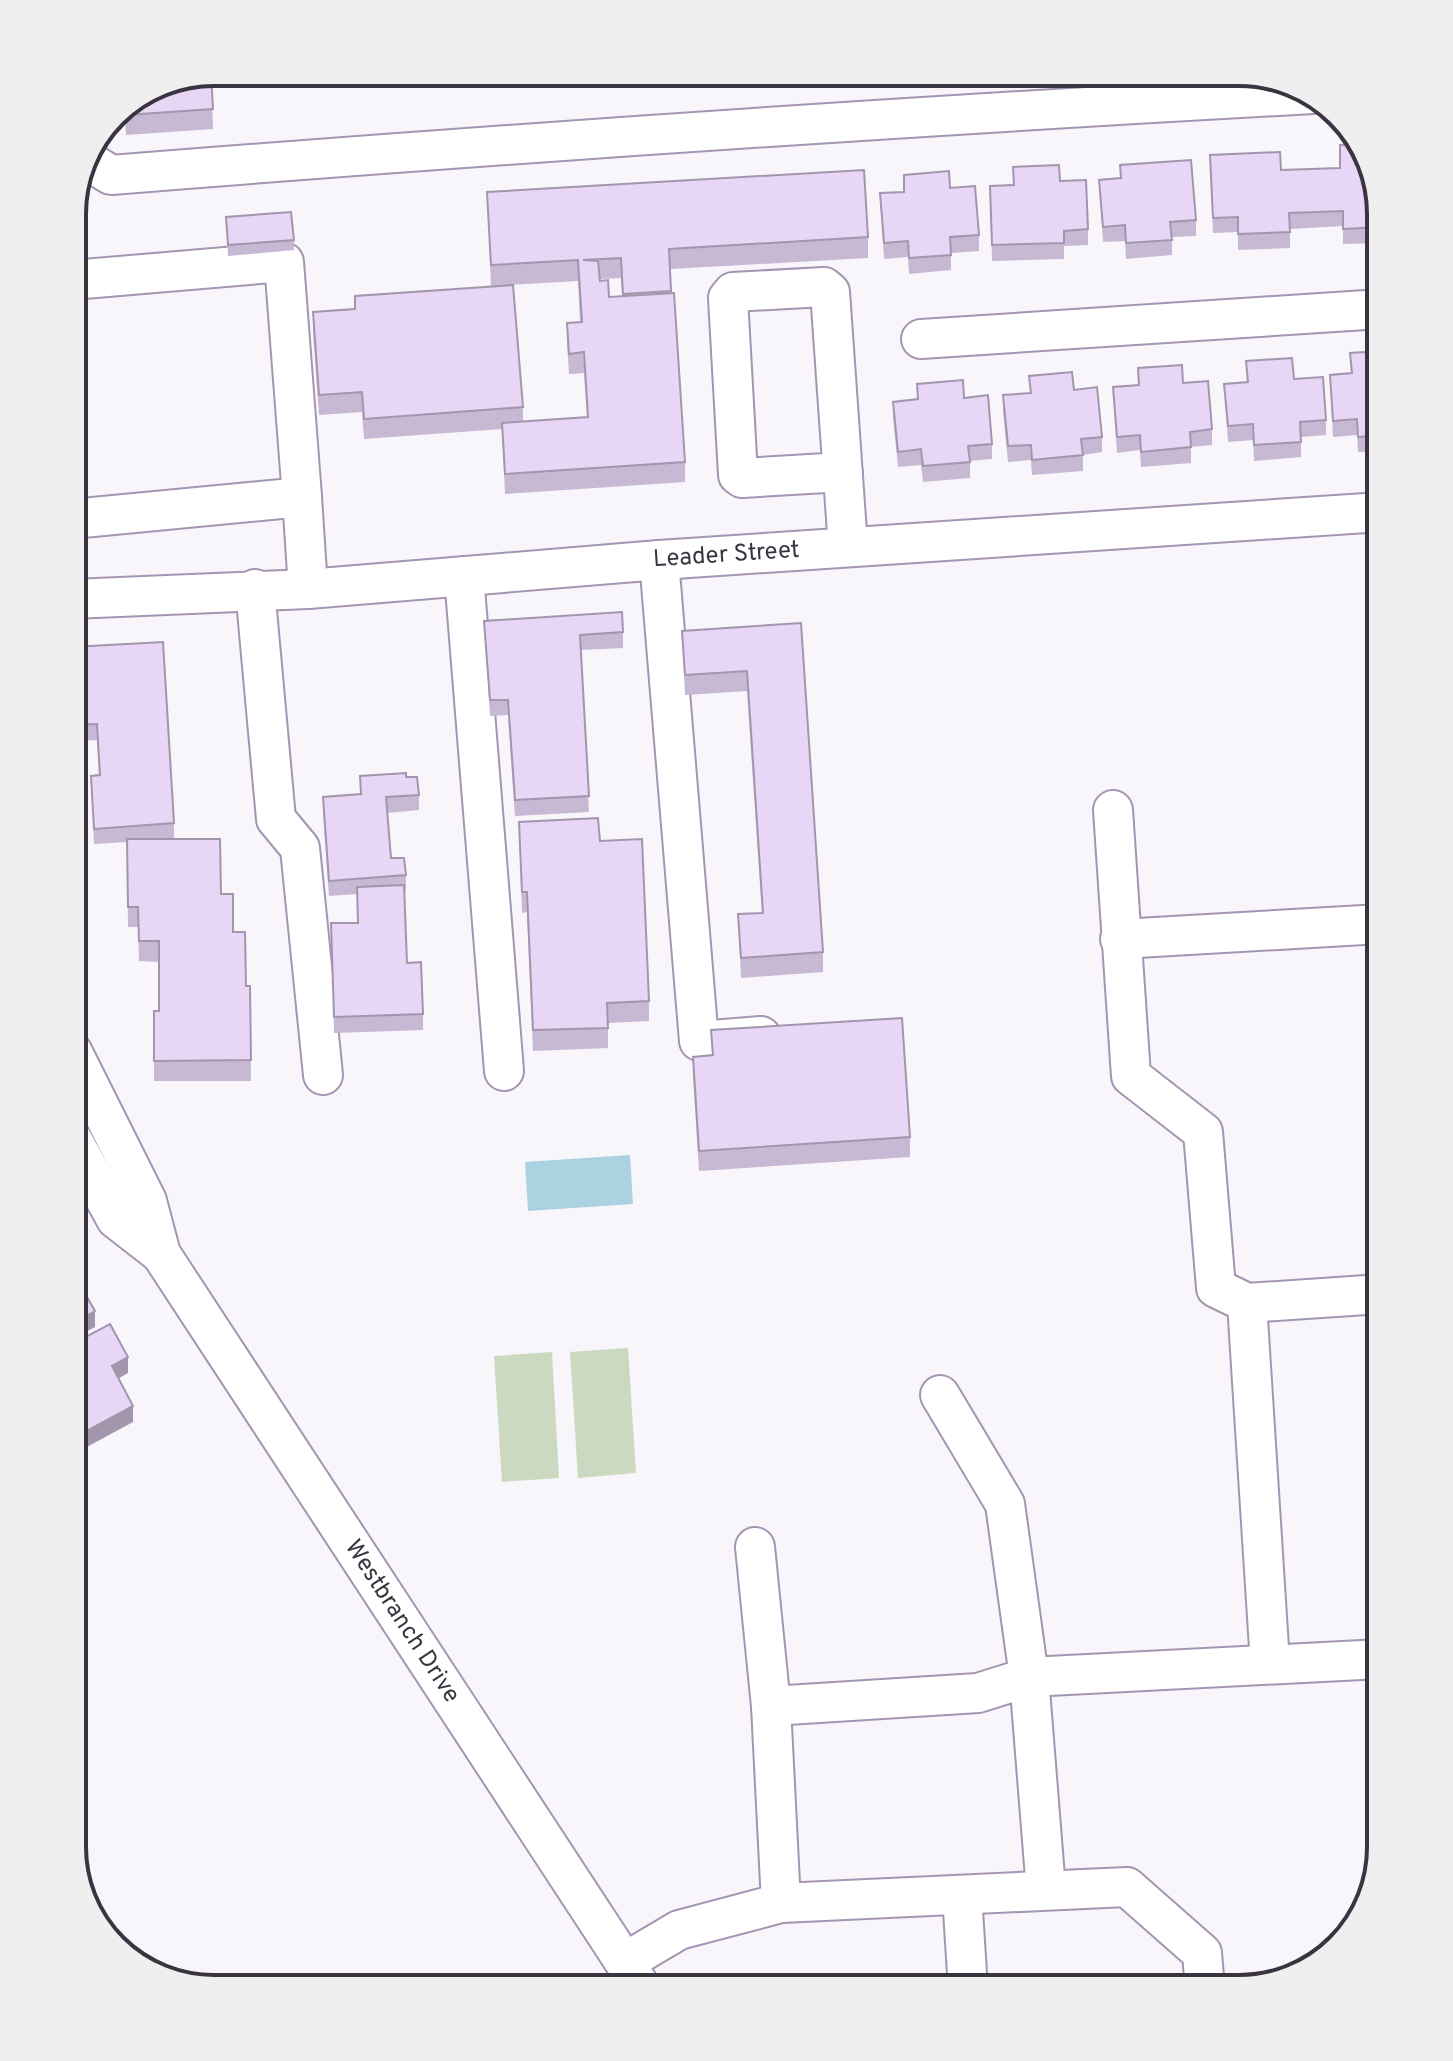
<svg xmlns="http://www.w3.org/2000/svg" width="1453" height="2061" font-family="Overpass,sans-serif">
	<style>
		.green { fill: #ccd9c1 }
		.water { fill: #aad2e0 }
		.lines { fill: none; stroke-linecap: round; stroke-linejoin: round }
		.minor-casing { stroke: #a495b2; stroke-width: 42 }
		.minor { stroke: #fff; stroke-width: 38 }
		.wall { fill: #c7b8d4; fill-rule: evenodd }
		.shaded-wall { fill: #a296ac }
		.building { fill: #e7d6f6; stroke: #a296ac; stroke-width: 2 }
		.labels { text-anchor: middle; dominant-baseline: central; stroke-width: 8; stroke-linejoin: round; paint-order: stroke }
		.street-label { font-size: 24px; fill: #3a3440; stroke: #fff }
		.rim { fill: none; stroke: #3a3440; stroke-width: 4 }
	</style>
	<rect width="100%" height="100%" fill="#f8f5fb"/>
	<path class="green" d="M628,1348L636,1473L578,1478L570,1352Z
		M552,1352L559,1478L502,1482L494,1356Z"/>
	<path class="water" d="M630,1155L633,1204L528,1211L525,1162Z"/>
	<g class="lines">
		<defs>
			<g id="minor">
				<path d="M85,159L111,175C512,143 912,116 1313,94"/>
				<path d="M921,339L1381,309"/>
				<path d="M843,472L742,478L738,475L728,298L733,292L824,287L830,292L848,547"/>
				<path d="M302,497L308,589"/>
				<path d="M72,519L302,497L284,262L72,280"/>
				<path d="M659,560L699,1041L761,1036"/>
				<path d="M464,576L504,1071"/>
				<path d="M255,589L276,819L300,848L323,1075"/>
				<path id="s1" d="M72,599L308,589L659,560L1381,512"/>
				<path d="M1113,810L1131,1076L1203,1132L1216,1288L1247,1303L1381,1294"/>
				<path d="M1120,939L1381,924"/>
				<path id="s2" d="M72,1051L147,1201L161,1254L642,1989"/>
				<path d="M72,1139L116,1219L161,1254"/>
				<path d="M1247,1303L1270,1664"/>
				<path d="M940,1395L1005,1504L1029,1677L1046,1890"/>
				<path d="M755,1547L771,1706L781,1903L1127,1887L1202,1953L1205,1989"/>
				<path d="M771,1706L978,1693L1029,1677L1381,1659"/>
				<path d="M962,1895L968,1989"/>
				<path d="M625,1962L679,1930L781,1903"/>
			</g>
		</defs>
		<use href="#minor" class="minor-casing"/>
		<use href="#minor" class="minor"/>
	</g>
	<path class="wall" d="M211,73L213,129L126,135L124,106Z
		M1210,155L1281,170L1381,214V243L1343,244V226L1290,229V248L1238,250V232L1213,233Z
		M1120,165L1196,220V236L1172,237V255L1126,259L1125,241L1103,242L1099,180L1120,178Z
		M904,175L950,188L979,235V251L951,253V270L909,274L908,257L884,259L880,193L904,192Z
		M1060,181L1088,229V245L1064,246V259L992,261L990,186Z
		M487,192L868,237V258L670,269L685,462V482L505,494L502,429L364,439L362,412L319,415L313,332V312L355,309V296L523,407V421L587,417L584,373L569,374L567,343V323L580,322L578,281L491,286ZM621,278L622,296L609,297L600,279Z
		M226,217L294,240V250L228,256Z
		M1381,351V451L1358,452L1357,435L1333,437L1330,375L1351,373L1350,353Z
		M1246,361L1294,379L1326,420V435L1301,437V457L1254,461L1253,440L1228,442L1224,384L1247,382Z
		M1138,368L1183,383L1212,429V445L1191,447V463L1141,467L1140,450L1117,453L1113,387L1138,385Z
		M1029,376L1074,390L1102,437V452L1083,455V471L1032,475L1031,460L1008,462L1003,411V395L1030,393Z
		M917,384L964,398L992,444V459L970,461V478L923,482L921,465L898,467L893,417V402L917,399Z
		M484,621L623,632V648L581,650L589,812L515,816L508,715L490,716Z
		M801,623L823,952V972L741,978L738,914L762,913L747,691L685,695L682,631Z
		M72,647L174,823V839L221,894L233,932L246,986H250L251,1081H154V1011H159V962L139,961L138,927H128L127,842L94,844L91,776L99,775L97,740L73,741Z
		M360,776L406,777L419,795V810L387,813L391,858L406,875V891H404L407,963L423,1014V1030L334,1033L331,923H358L357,894L329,896L323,813V797L360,794Z
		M519,822L600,841L649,1001V1021L608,1023V1048L533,1051L527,912L522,913Z
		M711,1030L910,1137V1157L699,1171L693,1077V1057L712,1055Z"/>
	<path class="shaded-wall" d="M95,1311V1327L72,1339V1324Z
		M128,1357V1373L112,1382V1366Z
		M133,1406V1422L72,1455V1439Z"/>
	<path class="building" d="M211,73L213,109L126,115L125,106Z
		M1362,144L1381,214V227L1343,229V211L1289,213L1290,232L1238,234V217L1213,218L1210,155L1280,152L1281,170L1340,168V145Z
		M1191,160L1196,220L1170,222L1172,240L1126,243L1125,225L1103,227L1099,180L1121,178L1120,165Z
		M1059,165L1060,181L1086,180L1088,229L1064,231V243L992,245L990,186L1014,185L1013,167Z
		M864,170L868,237L669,249L671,291L623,294L621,258L583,260L598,261L600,281L608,280L609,297L674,293L685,462L505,474L502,423L588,417L584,352L569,354L567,323L582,322L578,260L491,265L487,192Z
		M949,171L950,188L975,186L979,235L950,237L951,255L909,258L908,241L884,243L880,193L904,192V175Z
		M291,212L294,240L228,245L226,217Z
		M513,285L523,407L364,419L362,392L319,395L313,312L355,309V296Z
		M1381,351V435L1358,437L1357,419L1333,421L1330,375L1352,373L1350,353Z
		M1292,358L1294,379L1323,377L1326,420L1300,422L1301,442L1254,445L1253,424L1228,426L1224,384L1248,382L1246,361Z
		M1182,365L1183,383L1208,381L1212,429L1190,432L1191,447L1141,452L1140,435L1117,437L1113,387L1139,385L1138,368Z
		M1072,372L1074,390L1097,387L1102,437L1081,439L1083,455L1032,460L1031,445L1008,446L1003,395L1031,393L1029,376Z
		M963,380L964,398L988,395L992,444L968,446L970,462L923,466L921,449L898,452L893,402L918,399L917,384Z
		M622,612L623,632L580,635L589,796L515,800L508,700H490L484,621Z
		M801,623L823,952L741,958L738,914L763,913L747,671L685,675L682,631Z
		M163,642L174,823L94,829L91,776L100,775L97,724L73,725L72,647Z
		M406,773V777H417L419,795L386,797L391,858H404L406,875L329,881L323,797L361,794L360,776Z
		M598,818L600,841L642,839L649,1001L607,1003L608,1028L533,1030L527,892H522L519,822Z
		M127,839H220L221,894H233V932H245L246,986H250L251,1060L154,1061V1011H159V941H139L138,907H128Z
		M404,885L407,963L421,962L423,1014L334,1017L331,923H358L357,887Z
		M902,1018L910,1137L699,1151L693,1057L713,1055L711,1030Z
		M72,1271L95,1311L72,1324Z
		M110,1324L128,1357L112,1366L133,1406L72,1439V1344Z"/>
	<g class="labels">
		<g class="street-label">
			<text stroke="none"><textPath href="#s1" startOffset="656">Leader Street</textPath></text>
			<text stroke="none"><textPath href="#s2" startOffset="662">Westbranch Drive</textPath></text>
		</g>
	</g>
	<path d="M0 0H1453V2061H0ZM214 86H1239A128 128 0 0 1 1367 214V1847A128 128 0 0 1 1239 1975H214A128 128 0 0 1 86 1847V214A128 128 0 0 1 214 86Z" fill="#efeff0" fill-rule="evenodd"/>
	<path class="rim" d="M214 86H1239A128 128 0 0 1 1367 214V1847A128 128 0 0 1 1239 1975H214A128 128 0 0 1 86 1847V214A128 128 0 0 1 214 86Z"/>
</svg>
